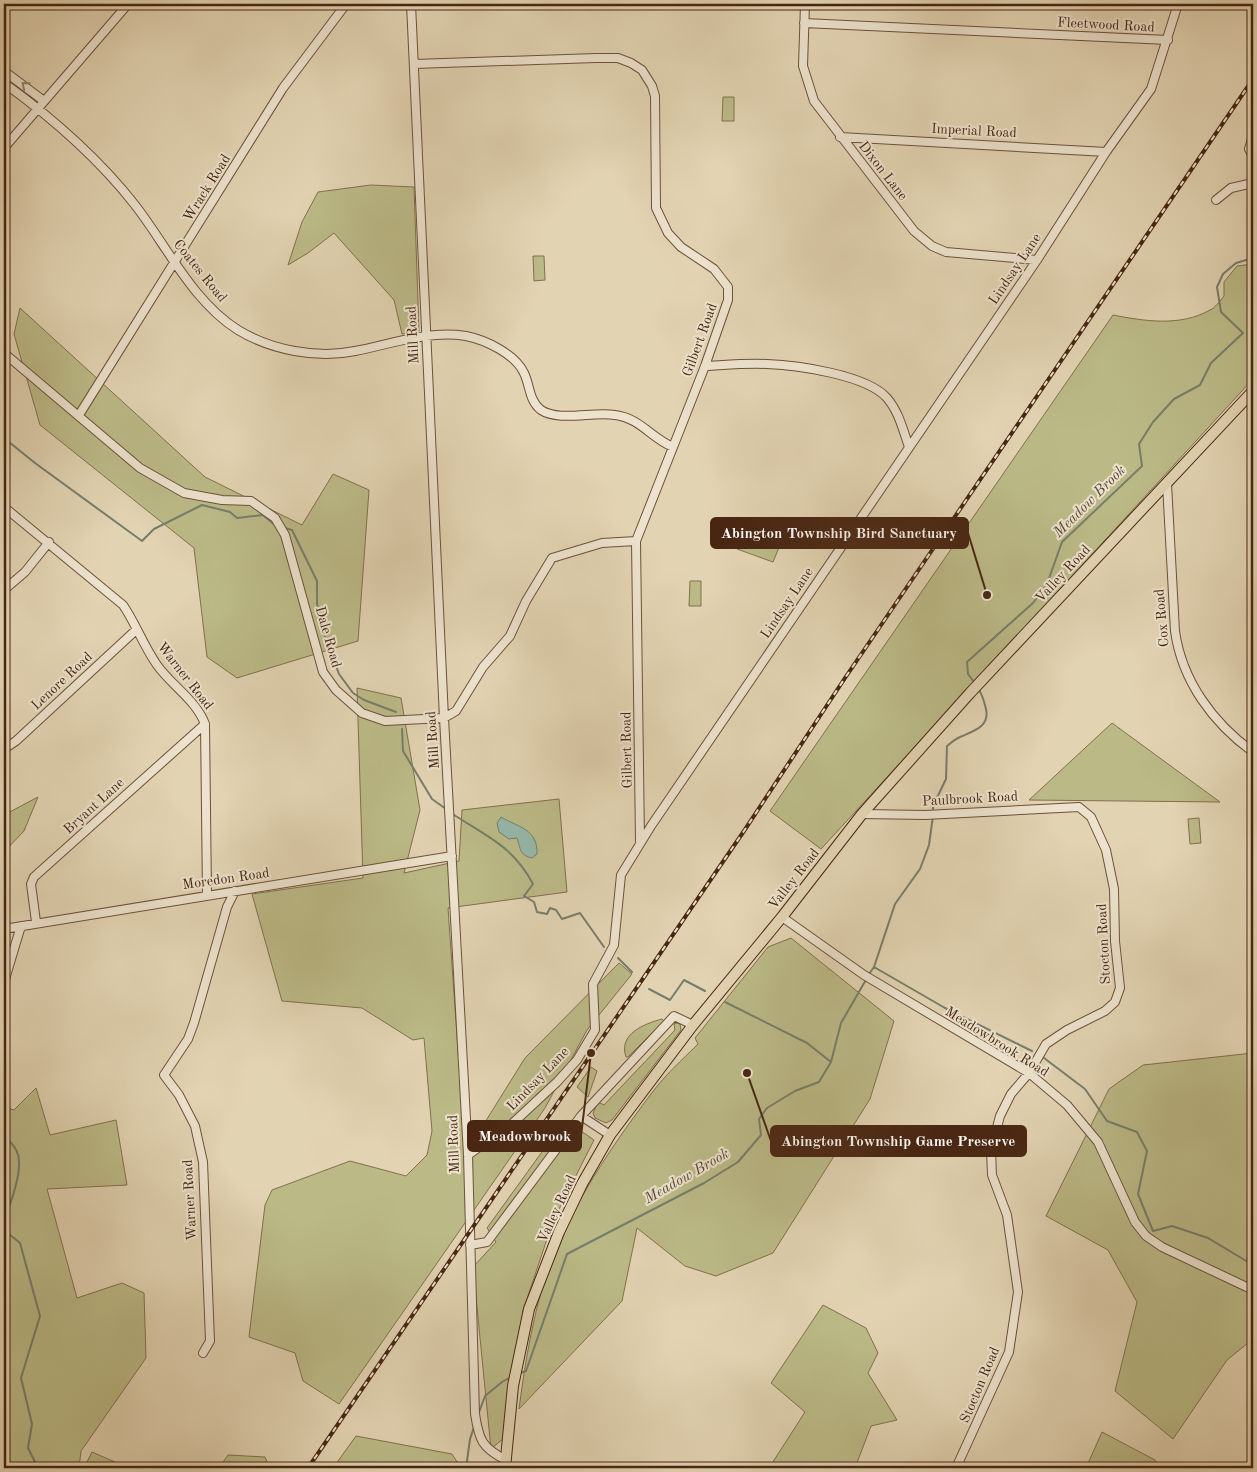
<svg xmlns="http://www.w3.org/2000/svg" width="1257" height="1472" font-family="'Old Standard TT',serif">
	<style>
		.green { fill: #bbba87; stroke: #82704c }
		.water { fill: #95b8aa; stroke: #767e6d }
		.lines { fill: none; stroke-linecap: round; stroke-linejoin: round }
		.stream { stroke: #767e6d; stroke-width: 2 }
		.minor-casing { stroke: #6e513a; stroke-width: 10 }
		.major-casing { stroke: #482612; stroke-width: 12 }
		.minor { stroke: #ece2cd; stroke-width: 8 }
		.major { stroke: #e2d3b2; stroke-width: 10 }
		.rail-casing { stroke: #482612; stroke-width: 4 }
		.rail { stroke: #ece2cd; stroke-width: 2; stroke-dasharray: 5.5; stroke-linecap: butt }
		.oneway { stroke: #9a8470 }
		.labels { text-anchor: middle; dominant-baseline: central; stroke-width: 4; stroke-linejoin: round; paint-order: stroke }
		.street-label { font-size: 14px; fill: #482612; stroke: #ece2cd }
		.water-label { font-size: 15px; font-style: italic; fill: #5b4a38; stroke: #ece2cd }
		.leader { fill: none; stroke: #482612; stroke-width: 2 }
		.callout-dot { fill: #482612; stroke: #ece2cd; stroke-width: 2 }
		.callout { fill: #482612; stroke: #482612; stroke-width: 2 }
		.callout-label { font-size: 15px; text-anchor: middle; font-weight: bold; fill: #fff }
	</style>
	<rect width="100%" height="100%" fill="#e2d3b2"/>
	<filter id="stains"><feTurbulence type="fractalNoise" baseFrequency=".004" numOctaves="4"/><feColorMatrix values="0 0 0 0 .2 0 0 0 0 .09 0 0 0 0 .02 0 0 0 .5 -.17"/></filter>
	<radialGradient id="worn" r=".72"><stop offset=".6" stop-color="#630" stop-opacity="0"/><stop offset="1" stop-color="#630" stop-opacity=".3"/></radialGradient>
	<path class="green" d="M723,97H734V121H722Z
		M371,185L414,187L419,331L402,334L394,300L334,233L308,253L288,265L302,222L318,192Z
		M533,256H544L545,280L534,281Z
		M1253,264V379L821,849L770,811L1113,315C1144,321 1180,327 1210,310C1215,308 1220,301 1224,296V282L1237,266Z
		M20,308L205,477L302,525L333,474L369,490L358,641L237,678L207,657L194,548L40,425L14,334Z
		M744,531L780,545L773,562L737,549Z
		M690,581H701V606H689Z
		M357,688L401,698L420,810L404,873L459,861L462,810L559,799L567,892L448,908L464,1135H477L525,1058L619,963L632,974L587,1030L545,1108L339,1404L303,1381L295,1353L249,1337L265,1205L272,1190L350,1161L406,1176L427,1155L432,1131L424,1038L413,1040L362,1008L282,1001L252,894L363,878Z
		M1112,723L1220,802L1029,800Z
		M38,797L24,831L4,852V815Z
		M1199,818L1201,843L1190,844L1188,819Z
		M791,938L894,1021L870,1099L773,1253L716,1276L685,1266L637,1228L622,1301L519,1409C524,1371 530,1333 540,1296C560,1222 605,1155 651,1094C664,1076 682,1060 698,1044L695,1038L768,947Z
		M662,1019L664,1021L628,1057H626C618,1034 644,1024 662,1019Z
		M677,1023L680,1024L681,1030L612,1120L606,1123L595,1118L593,1113L598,1102L604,1105L675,1030L674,1024Z
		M1253,1053V1339L1227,1360L1173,1439L1115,1391L1137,1302L1108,1250L1046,1216L1109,1089L1143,1065Z
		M591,1067L597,1071L588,1097L577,1087Z
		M36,1088L50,1135L116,1120L127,1185L47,1189L77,1298L122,1283L144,1293L146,1358L81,1451L79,1468H4V1107L14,1110Z
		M565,1120L594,1140L553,1221L523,1311L505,1437L491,1449L473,1267L496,1242L487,1228Z
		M823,1305L866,1328L878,1353L868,1373L897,1420L871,1426L855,1468H769L805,1412L771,1383Z
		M1102,1432L1155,1460L1160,1468H1086Z
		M356,1436L452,1454L461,1468H333Z
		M92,1452L126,1467L125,1468H84Z
		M228,1455L265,1457L270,1468H219Z"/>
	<path class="water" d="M501,817C518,827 538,829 537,854L532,858C519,855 521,849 517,838L509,839L499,832L497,823Z"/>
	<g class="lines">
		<path class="stream" d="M4,438L35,463L142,541L154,529L202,505L230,512L237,518L263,515L276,526
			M285,528L292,530L317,581V604L325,637L339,674L353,693L364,700L396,712
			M974,682L968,674L967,662L1033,603L1047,584L1062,542L1142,466L1139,444L1153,422L1174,399L1200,385L1211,363L1243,333L1221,312L1217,287L1223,274L1236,263L1253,258
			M402,729L403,751L432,799L446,809
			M933,812V806L946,779L947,746C951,743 955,739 960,737C973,731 990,727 986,709C984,702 983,696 979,690
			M451,813C486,836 513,846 533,884L524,896L534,902L537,912L547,914L550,908L556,910L562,919L580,913L604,947
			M618,958L632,972
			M874,967L945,1008L1032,1051
			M869,974L874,967L895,904L920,869L929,845L933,816
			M649,989L670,1000L684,980L705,991
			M725,1002L807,1043L831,1062
			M1044,1058L1085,1089L1107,1121L1137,1132L1147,1151L1138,1194L1153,1231L1172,1226L1208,1238L1253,1265
			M4,1136C12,1143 19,1150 19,1162C20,1174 11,1207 4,1216
			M4,1230L20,1243L40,1316L21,1378L32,1424L28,1448L38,1468
			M520,1373L526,1371L567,1254L704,1183L738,1162L761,1135L759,1119L767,1108L795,1091L819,1082L831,1062L841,1023L867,978
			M478,1415L485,1396L502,1382L511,1377
			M466,1468L470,1439L474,1427"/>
		<defs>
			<path id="minor" d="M411,4L444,718L468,1155L475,1414C479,1440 482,1448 506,1460
				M805,4L803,66L814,101L914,231L932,246L946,252L1037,260
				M804,23L1168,40
				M414,64L596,58H618L631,63L642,70L652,86L655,96L656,208L668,233L681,247L714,269L728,287V300L705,366L636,541L640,841
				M4,71L44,101
				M4,83C51,117 99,159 135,205C167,246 192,301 238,330C271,350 317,359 355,351C392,344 427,330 466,336C486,340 515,354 524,373C530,385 529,401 541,410C559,422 594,411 615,415C640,418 651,438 673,447
				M1253,136L1249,149L1253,156
				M840,137L1106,152
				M4,148L128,4
				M1216,200L1231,188L1253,183
				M4,353L140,468L184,493L222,500L251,501L275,518L285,535L323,672L336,690L362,713L385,721L444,718L456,711L483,667L510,636L526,601L552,558L602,543L636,541
				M705,366C725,365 746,363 767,364C797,365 867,375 887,398C899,412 903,430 909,447
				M79,415L283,88L346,4
				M1167,484L1175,631C1182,681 1213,723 1253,752
				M4,507L123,605C136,624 143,645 157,665C171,685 196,700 205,724L207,895
				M4,590L25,572L49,542
				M4,749L16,741L136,630
				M862,814L925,815L1079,807L1091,817L1106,850L1114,889L1115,941L1120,988L1115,1002L1105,1011L1067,1030L1046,1044L1029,1073L1011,1094L1000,1116L991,1150L992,1175L1007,1215L1018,1292L1009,1352L956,1468
				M782,917L864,975L1029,1073L1067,1105L1098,1142L1135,1222L1146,1236L1162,1247L1253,1290
				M36,922L31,884L34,877L205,724
				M4,929L452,856
				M4,1001L5,979L21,926
				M581,1116L610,1135
				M468,1155L513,1123L557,1082L577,1060L595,1030L593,984L614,945L621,875L651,826L1037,260L1106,152L1151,89L1178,4
				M470,1245L487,1242L581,1116L674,1016L693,1025
				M203,1353L210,1341L203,1162L195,1126L179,1095L164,1075L188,1039L194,1023L227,907L235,891"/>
			<path id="major" d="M505,1468L513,1386L529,1309L559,1232L582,1184L610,1135L693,1025L782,917L862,814L970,693L1253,391"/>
		</defs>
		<use href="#minor" class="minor-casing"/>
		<use href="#major" class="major-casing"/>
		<use href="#minor" class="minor"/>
		<use href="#major" class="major"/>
		<defs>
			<path id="rail" d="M308,1468L744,831L845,678L1253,79"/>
		</defs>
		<use href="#rail" class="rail-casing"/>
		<use href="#rail" class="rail"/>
	</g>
	<defs><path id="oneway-chevron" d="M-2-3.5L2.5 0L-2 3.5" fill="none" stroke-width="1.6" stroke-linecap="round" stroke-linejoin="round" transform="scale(1.25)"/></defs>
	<use class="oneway" href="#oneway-chevron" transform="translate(25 85) rotate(-141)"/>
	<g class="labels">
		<g class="street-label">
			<text transform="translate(1106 25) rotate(3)">Fleetwood Road</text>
			<text transform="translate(974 131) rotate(3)">Imperial Road</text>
			<text transform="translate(883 171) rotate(52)">Dixon Lane</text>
			<text transform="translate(207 188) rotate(-58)">Wrack Road</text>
			<text transform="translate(1015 269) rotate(-56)">Lindsay Lane</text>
			<text transform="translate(200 271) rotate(51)">Coates Road</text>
			<text transform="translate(413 335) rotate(-93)">Mill Road</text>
			<text transform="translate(700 340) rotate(-70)">Gilbert Road</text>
			<text transform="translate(1063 574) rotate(-47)">Valley Road</text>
			<text transform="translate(787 603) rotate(-56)">Lindsay Lane</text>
			<text transform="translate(1162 618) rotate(-95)">Cox Road</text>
			<text transform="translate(328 637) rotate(74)">Dale Road</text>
			<text transform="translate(185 676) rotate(52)">Warner Road</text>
			<text transform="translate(62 681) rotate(-43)">Lenore Road</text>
			<text transform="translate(433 740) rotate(-94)">Mill Road</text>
			<text transform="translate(627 750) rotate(-91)">Gilbert Road</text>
			<text transform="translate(970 799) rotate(-3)">Paulbrook Road</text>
			<text transform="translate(94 806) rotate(-42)">Bryant Lane</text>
			<text transform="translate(226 879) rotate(-8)">Moredon Road</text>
			<text transform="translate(794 879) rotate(-52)">Valley Road</text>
			<text transform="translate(1104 944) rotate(-93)">Stocton Road</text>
			<text transform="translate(997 1042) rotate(32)">Meadowbrook Road</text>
			<text transform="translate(538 1079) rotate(-46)">Lindsay Lane</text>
			<text transform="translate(454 1144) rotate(-92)">Mill Road</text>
			<text transform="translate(190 1200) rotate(-93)">Warner Road</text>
			<text transform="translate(557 1209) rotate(-65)">Valley Road</text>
			<text transform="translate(980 1385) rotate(-67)">Stocton Road</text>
		</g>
		<g class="water-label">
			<text transform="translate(1090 502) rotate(-45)">Meadow Brook</text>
			<text transform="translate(687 1177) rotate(-30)">Meadow Brook</text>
		</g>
	</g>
	<path class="leader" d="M987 595L968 533M591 1053L581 1136M747 1073L771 1141"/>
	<g class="callout-dot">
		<circle cx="987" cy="595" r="5"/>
		<circle cx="591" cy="1053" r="5"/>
		<circle cx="747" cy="1073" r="5"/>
	</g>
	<g class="callout">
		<rect x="711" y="518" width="257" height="30" rx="5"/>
		<rect x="468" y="1121" width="113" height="30" rx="5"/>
		<rect x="771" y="1126" width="255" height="30" rx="5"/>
	</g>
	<g class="callout-label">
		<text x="839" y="538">Abington Township Bird Sanctuary</text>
		<text x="525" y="1141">Meadowbrook</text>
		<text x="898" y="1146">Abington Township Game Preserve</text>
	</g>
	<rect width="1257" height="1472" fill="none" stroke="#e2d3b2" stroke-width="20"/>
	<rect x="5" y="5" width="1247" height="1462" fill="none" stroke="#482612" stroke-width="2.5"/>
	<rect x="10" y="10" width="1237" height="1452" fill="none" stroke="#482612"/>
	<rect width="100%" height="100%" filter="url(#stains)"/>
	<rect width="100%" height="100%" fill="url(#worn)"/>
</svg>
